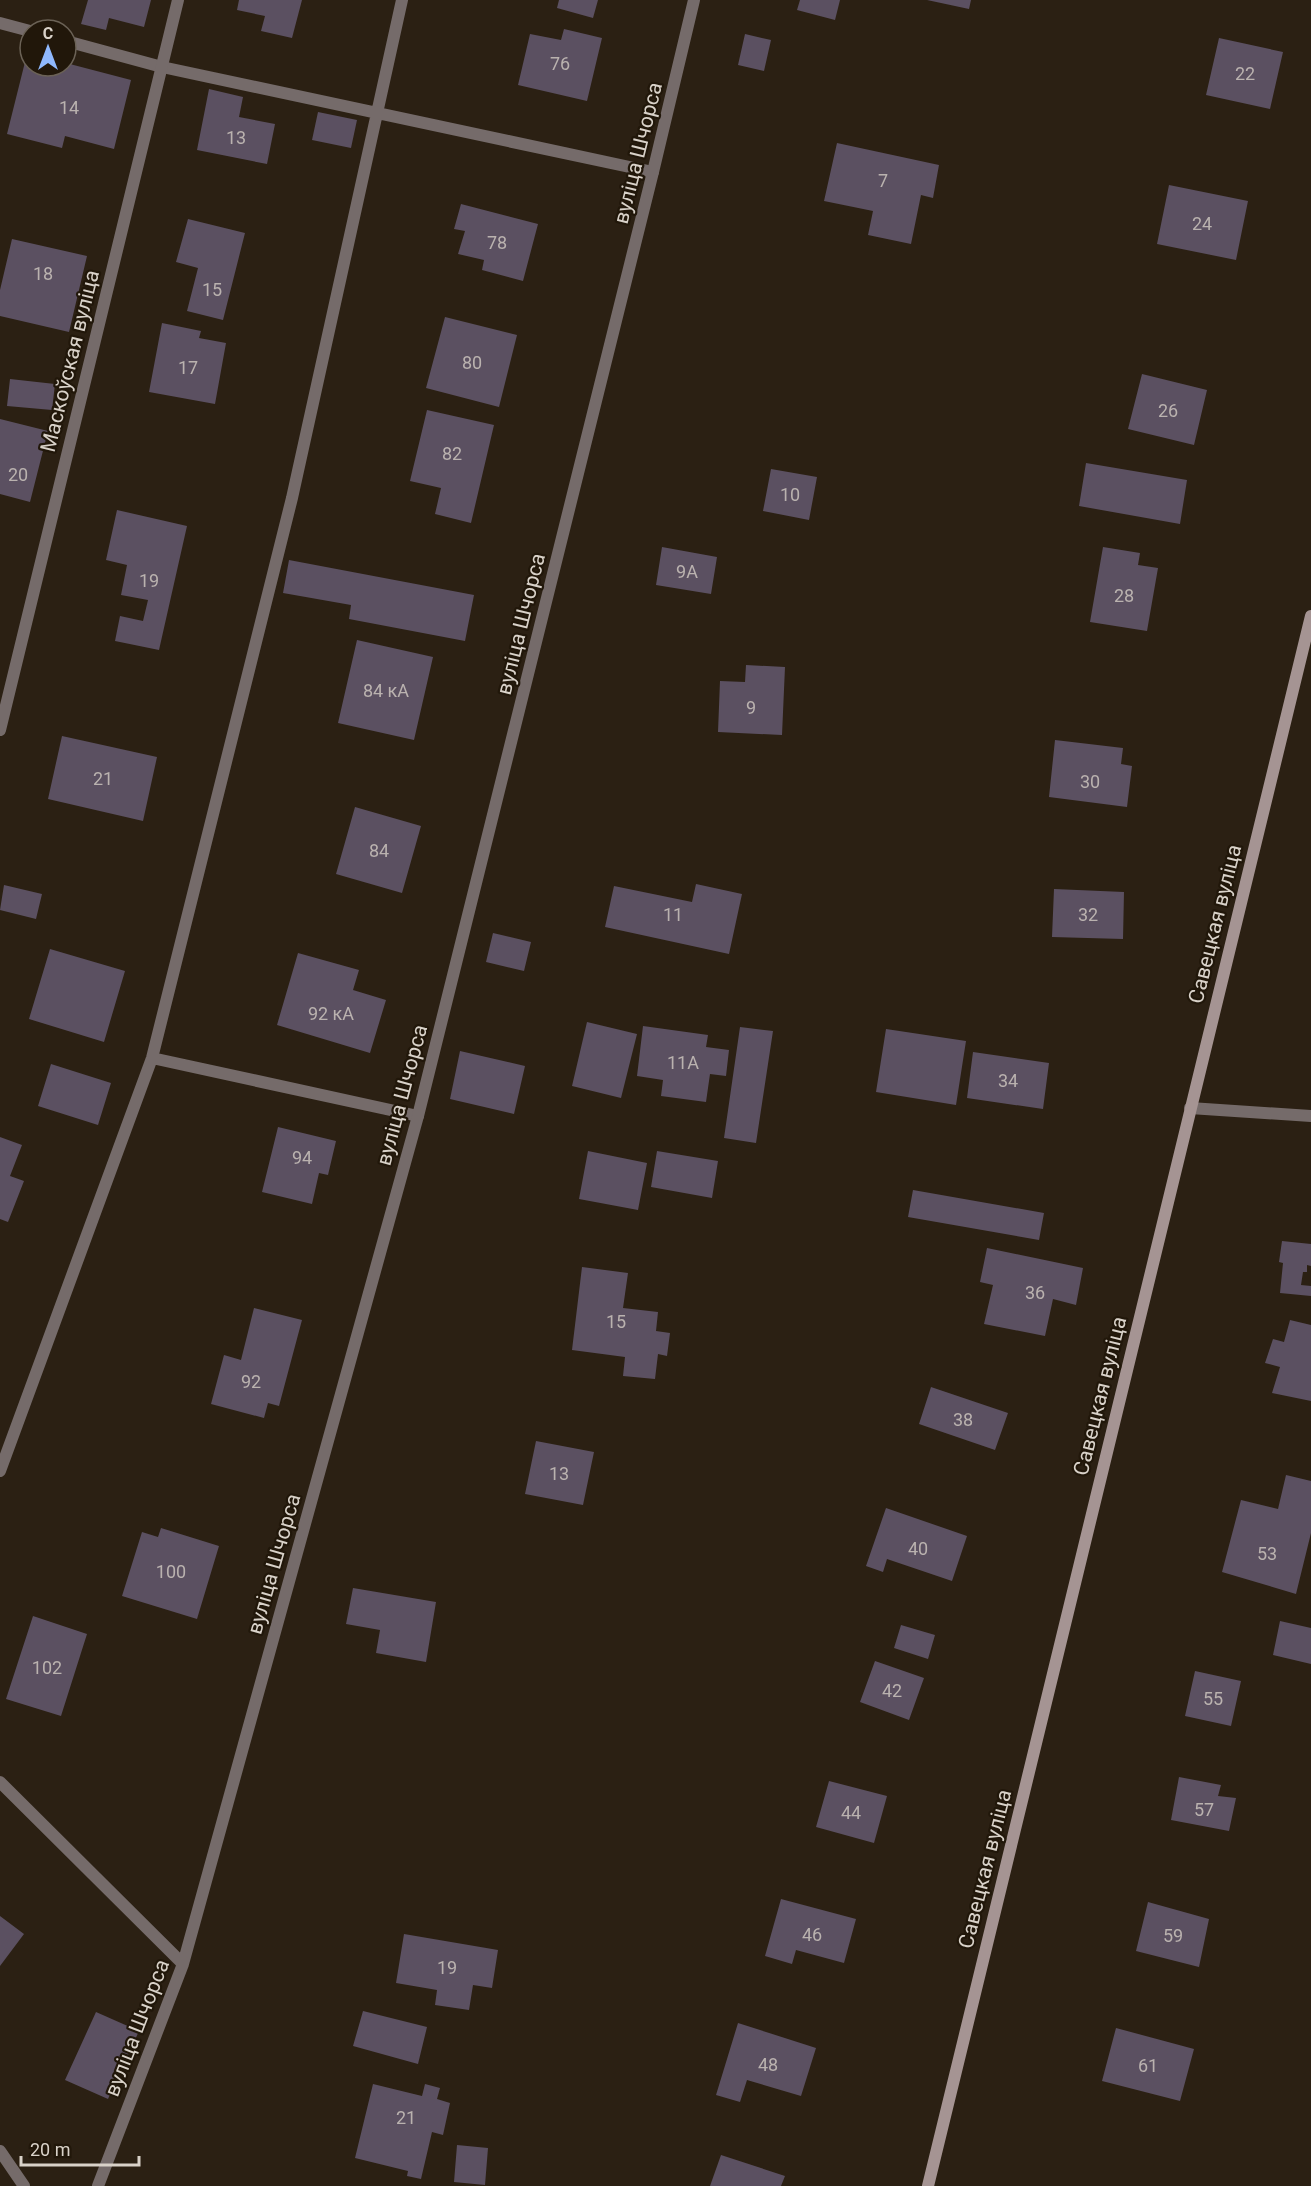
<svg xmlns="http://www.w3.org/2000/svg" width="1311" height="2186" font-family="Roboto,sans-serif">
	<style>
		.building { fill: #5b5061 }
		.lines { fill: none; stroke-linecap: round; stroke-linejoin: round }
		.lane { stroke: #756b6a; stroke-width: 12 }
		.street { stroke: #756b6a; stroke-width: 12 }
		.secondary { stroke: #a59493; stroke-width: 12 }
		.labels { text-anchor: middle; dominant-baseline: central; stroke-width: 4.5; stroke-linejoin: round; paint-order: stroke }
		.number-label { font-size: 18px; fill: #bab2af }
		.street-label { font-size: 21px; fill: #d9d2c9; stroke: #21170a }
	</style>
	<rect width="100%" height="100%" fill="#2b2013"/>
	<path class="building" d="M88,0H151L144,27L109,18L106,30L81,24Z
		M239,0H302L292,38L261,31L265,16L237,10Z
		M559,0H598L593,18L557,8Z
		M800,0H840L835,20L797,10Z
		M927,0H971L969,9Z
		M564,29L602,38L587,101L518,85L530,34L561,40Z
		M745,34L771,40L764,71L738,65Z
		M1219,38L1283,52L1270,109L1206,95Z
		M27,54H30V66H66V63L131,80L114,149L65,136L62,148L7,134Z
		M209,89L243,97L239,117L275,124L267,164L197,150Z
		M318,112L357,120L351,148L312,140Z
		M837,143L939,165L933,198L921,195L911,244L868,235L873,211L824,201Z
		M1169,185L1248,201L1236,260L1157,244Z
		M461,204L538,224L523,281L482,270L484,260L458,254L465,231L454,229Z
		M188,219L245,233L223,320L187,311L198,268L176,262Z
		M12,239L87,256L69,332L0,316V290Z
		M445,317L517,335L499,407L426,388Z
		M162,323L201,331L199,338L226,343L215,404L149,392Z
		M1142,374L1207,390L1194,445L1128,429Z
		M10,379L55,384L52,410L7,406Z
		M427,410L494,425L471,523L435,514L441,488L410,481Z
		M0,419L48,431L30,502L0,494Z
		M1086,463L1187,480L1180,524L1079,506Z
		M771,469L817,477L809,520L763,511Z
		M117,510L187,526L159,650L115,641L120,616L143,621L148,600L121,595L127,565L106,560Z
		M662,547L717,557L711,594L656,585Z
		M1103,547L1140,553L1138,565L1158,568L1147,631L1090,622Z
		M289,560L474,595L465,641L349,619L351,605L283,593Z
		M357,640L433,657L414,740L338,723Z
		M746,665L785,667L782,735L718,732L720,681L745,682Z
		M62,736L157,757L143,821L48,799Z
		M1055,740L1123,748L1121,764L1132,766L1127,807L1049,797Z
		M355,807L421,826L402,893L336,874Z
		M696,884L742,894L729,954L605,927L614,886L692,902Z
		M4,885L42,894L36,919L0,910Z
		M1054,889L1124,892L1123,939L1052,937Z
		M493,933L531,942L524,971L486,962Z
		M50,949L125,971L104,1042L29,1019Z
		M298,953L359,970L353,990L386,1000L370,1053L277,1025Z
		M587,1022L637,1034L621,1098L572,1086Z
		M643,1026L708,1035L706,1047L729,1050L726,1076L710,1074L706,1102L661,1096L663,1080L637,1076Z
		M740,1027L773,1031L756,1143L724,1138Z
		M886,1029L966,1041L956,1105L876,1092Z
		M460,1051L525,1066L514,1114L450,1099Z
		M973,1052L1049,1063L1043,1109L967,1098Z
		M51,1064L111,1083L98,1125L38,1106Z
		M278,1127L336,1141L328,1175L319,1173L312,1204L262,1192Z
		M0,1137L22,1145L10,1176L24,1181L8,1222L0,1219Z
		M588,1151L647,1163L638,1210L579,1199Z
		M657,1151L718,1161L712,1198L651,1187Z
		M913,1190L1044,1213L1039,1240L908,1217Z
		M1282,1241L1311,1244V1266L1307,1265V1272H1303L1301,1285L1311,1286V1296L1280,1293L1283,1263L1279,1262Z
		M987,1248L1083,1268L1076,1305L1053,1299L1045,1336L984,1324L993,1285L980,1282Z
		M582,1267L628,1273L623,1308L658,1312L656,1331L670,1333L667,1356L658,1354L655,1379L623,1376L625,1357L572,1350Z
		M254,1308L302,1320L279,1406L268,1403L264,1418L211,1404L224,1355L241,1360Z
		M1290,1320L1311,1325V1401L1272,1393L1280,1367L1265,1363L1273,1339L1284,1342Z
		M931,1387L1008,1413L995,1450L919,1424Z
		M536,1441L594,1452L583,1505L525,1494Z
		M1286,1475L1311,1481V1533L1296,1594L1222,1572L1241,1500L1278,1509Z
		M886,1508L967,1536L952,1581L887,1559L883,1572L866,1566Z
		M161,1528L219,1546L197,1619L122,1596L142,1532L158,1537Z
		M353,1588L436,1602L426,1662L376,1653L380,1630L346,1624Z
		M33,1616L87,1634L61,1716L6,1699Z
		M1280,1621L1311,1628V1664L1273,1655Z
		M901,1625L935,1635L928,1659L894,1648Z
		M875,1661L924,1678L909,1720L860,1702Z
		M1195,1671L1241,1681L1231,1726L1185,1716Z
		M1179,1777L1221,1785L1218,1796L1236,1798L1229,1831L1171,1820Z
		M829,1781L887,1796L874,1843L816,1827Z
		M781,1899L856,1919L844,1963L796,1950L792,1964L765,1956Z
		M1148,1902L1209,1919L1199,1967L1136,1951Z
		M0,1916L24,1934L0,1966Z
		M404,1934L498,1950L492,1988L473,1985L469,2010L435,2005L437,1990L396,1983Z
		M363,2011L427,2027L418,2064L353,2046Z
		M96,2012L139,2031L108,2099L65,2080Z
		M738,2023L816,2048L801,2096L747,2080L740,2102L716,2095Z
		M1116,2028L1194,2049L1180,2101L1102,2081Z
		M373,2084L422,2096L425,2084L440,2088L437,2099L450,2103L443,2135L432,2132L421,2179L407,2176L408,2171L355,2158Z
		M457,2145L488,2148L485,2185L454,2182Z
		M721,2155L785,2176L781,2186H710Z"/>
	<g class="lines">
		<path class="lane" d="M0,23L30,31
			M66,41L162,67L653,172
			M152,1058L418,1116
			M0,1471L152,1058L292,498L402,0"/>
		<path class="street" d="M0,730L178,0
			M1190,1108L1311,1116
			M0,1782L183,1964
			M0,2151L24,2186
			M98,2186L183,1964L418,1116L653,172L694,0"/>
		<path class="secondary" d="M928,2186L1311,616"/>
	</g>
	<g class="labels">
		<g class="number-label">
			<text x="560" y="63">76</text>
			<text x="1245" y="73">22</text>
			<text x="69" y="107">14</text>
			<text x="236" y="137">13</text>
			<text x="883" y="180">7</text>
			<text x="1202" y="223">24</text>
			<text x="497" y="242">78</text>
			<text x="43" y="273">18</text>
			<text x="212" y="289">15</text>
			<text x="472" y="362">80</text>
			<text x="188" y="367">17</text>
			<text x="1168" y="410">26</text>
			<text x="452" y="453">82</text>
			<text x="18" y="474">20</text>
			<text x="790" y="494">10</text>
			<text x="687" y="571">9А</text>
			<text x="149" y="580">19</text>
			<text x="1124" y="595">28</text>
			<text x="386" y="690">84 кА</text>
			<text x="751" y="707">9</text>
			<text x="103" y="778">21</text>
			<text x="1090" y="781">30</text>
			<text x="379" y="850">84</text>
			<text x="673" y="914">11</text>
			<text x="1088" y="914">32</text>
			<text x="331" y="1013">92 кА</text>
			<text x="683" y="1062">11А</text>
			<text x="1008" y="1080">34</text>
			<text x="302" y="1157">94</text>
			<text x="1035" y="1292">36</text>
			<text x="616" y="1321">15</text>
			<text x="251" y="1381">92</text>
			<text x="963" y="1419">38</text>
			<text x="559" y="1473">13</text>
			<text x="918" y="1548">40</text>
			<text x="1267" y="1553">53</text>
			<text x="171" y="1571">100</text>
			<text x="47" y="1667">102</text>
			<text x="892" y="1690">42</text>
			<text x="1213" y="1698">55</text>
			<text x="1204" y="1809">57</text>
			<text x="851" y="1812">44</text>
			<text x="812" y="1934">46</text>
			<text x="1173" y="1935">59</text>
			<text x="447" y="1967">19</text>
			<text x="768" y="2064">48</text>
			<text x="1148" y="2065">61</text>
			<text x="406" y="2117">21</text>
		</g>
		<g class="street-label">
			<text transform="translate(638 153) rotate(-76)">вуліца Шчорса</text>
			<text transform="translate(70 361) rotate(-76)">Маскоўская вуліца</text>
			<text transform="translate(521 624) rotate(-76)">вуліца Шчорса</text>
			<text transform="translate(1215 924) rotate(-76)">Савецкая вуліца</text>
			<text transform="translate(402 1095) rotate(-75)">вуліца Шчорса</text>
			<text transform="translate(1100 1396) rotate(-76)">Савецкая вуліца</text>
			<text transform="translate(274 1564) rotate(-74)">вуліца Шчорса</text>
			<text transform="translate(985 1869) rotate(-76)">Савецкая вуліца</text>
			<text transform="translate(137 2028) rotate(-69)">вуліца Шчорса</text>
		</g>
	</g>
	<g transform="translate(48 48)"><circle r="28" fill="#21170a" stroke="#6b6256" stroke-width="1.5"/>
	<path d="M0-4.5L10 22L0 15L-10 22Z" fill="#8fb8fd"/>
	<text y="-9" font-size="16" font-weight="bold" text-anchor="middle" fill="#d9d2c9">С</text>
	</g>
	<path d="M21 2156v9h118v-9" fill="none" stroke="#d9d2c9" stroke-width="3"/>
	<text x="30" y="2156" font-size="18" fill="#d9d2c9" stroke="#21170a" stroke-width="4.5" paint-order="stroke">20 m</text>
</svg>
